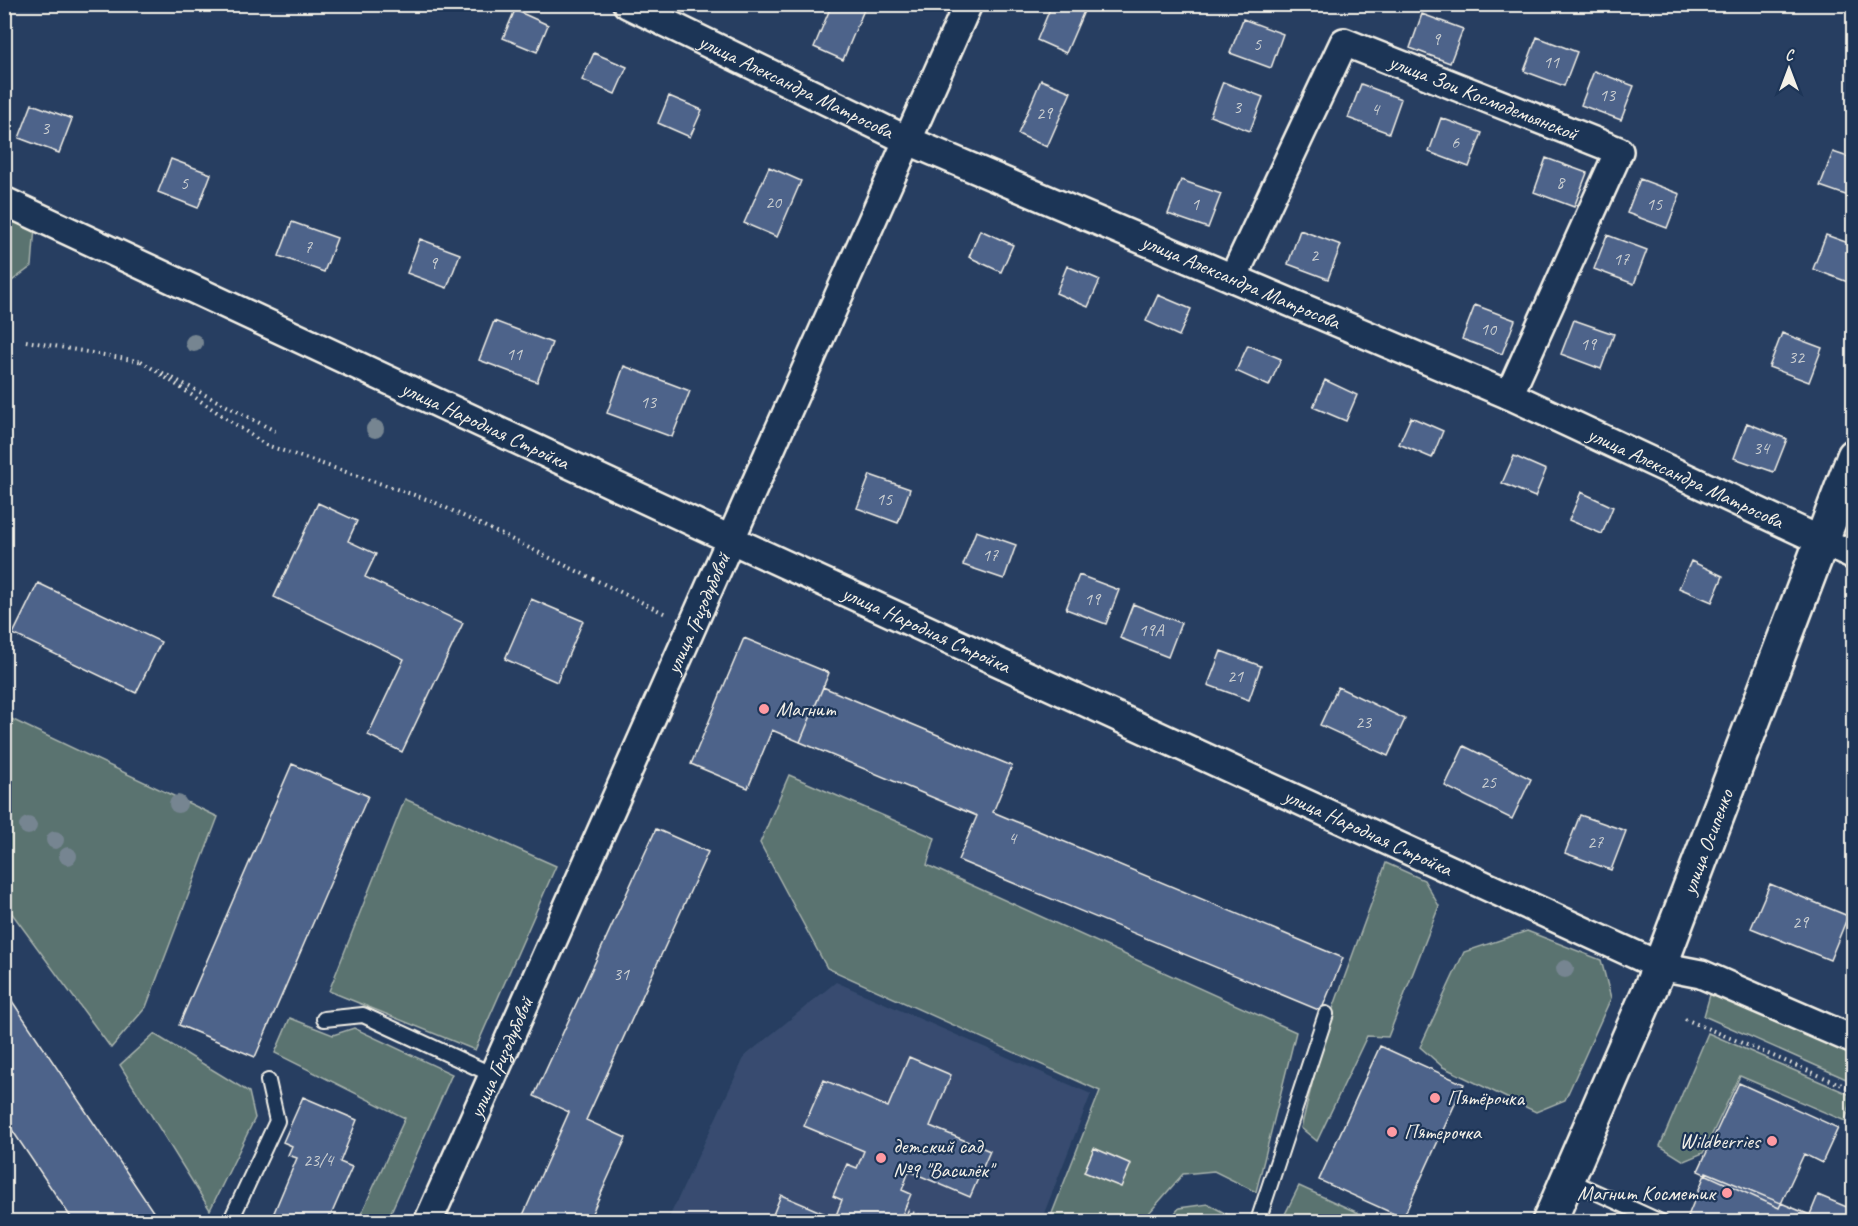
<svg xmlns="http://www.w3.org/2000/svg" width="1858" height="1226" font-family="Caveat,sans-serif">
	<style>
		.built { fill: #374c6f }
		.green { fill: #5a7370; stroke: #a7b2ac; stroke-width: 1.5 }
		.building { fill: #4e648a; stroke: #f4f1e8; stroke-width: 1.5 }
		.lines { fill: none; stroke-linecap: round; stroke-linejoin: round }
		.lane-casing { stroke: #f4f1e8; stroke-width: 18 }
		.street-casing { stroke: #f4f1e8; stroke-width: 32 }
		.secondary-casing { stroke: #f4f1e8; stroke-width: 38 }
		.path { stroke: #f4f1e8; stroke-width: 4; stroke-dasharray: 1.5 4.5; stroke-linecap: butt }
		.lane { stroke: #1d3557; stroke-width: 14 }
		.street { stroke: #1d3557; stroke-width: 27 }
		.secondary { stroke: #1d3557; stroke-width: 33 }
		.tree { fill: #768591 }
		.poi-dot { fill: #ff9aa2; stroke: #1d3557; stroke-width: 2 }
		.labels { text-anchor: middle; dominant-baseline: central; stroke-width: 4.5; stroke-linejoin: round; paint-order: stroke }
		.number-label { font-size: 18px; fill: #caced0 }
		.street-label { font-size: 21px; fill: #f4f1e8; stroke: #1d3557 }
		.poi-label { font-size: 21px; fill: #f4f1e8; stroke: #1d3557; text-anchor: start }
	</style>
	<rect width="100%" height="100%" fill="#273e61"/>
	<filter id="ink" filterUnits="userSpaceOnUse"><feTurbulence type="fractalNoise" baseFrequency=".0167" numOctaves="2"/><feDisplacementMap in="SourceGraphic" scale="12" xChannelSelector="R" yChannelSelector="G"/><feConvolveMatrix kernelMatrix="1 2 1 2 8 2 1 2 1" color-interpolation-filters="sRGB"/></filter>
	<g filter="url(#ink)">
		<path class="built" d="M836,982L1091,1094L1041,1221L667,1222L745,1056Z"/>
		<path class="green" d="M5,213L35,226L32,266L5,286Z
			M5,716L218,817L146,1007L111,1048L5,904Z
			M789,775L935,838L927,865L1296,1032L1256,1192L1214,1171L1183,1174L1142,1221H1049L1100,1091L827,968L760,843Z
			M405,799L556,866L475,1050L329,991Z
			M1386,863L1424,880L1439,906L1388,1037L1367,1036L1317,1141L1301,1128L1326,1028Z
			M1527,931L1601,960L1611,998L1565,1100L1536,1112L1443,1067L1420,1047L1464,952Z
			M1713,984L1853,1044V1082L1704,1016Z
			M290,1018L333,1035L354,1028L452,1074L387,1221H358L405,1118L275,1053Z
			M1708,1033L1853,1096L1845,1121L1740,1076L1703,1153L1684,1161L1660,1146Z
			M154,1034L249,1092L255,1118L210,1210L120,1065Z
			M1299,1186L1376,1221H1296L1284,1216Z
			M1208,1204L1239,1221H1169L1179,1208Z"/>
		<path class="building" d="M417,4H439L435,12Z
			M832,4L866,5L843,60L814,47Z
			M1052,4H1087L1066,53L1037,40Z
			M515,10L548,25L537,52L503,38Z
			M1422,14L1463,29L1450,63L1410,48Z
			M1243,19L1283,34L1271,68L1230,53Z
			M1537,37L1577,52L1564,86L1524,71Z
			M594,53L627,67L615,94L582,80Z
			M1594,71L1634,86L1621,120L1581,105Z
			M1041,80L1071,92L1047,147L1018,134Z
			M1223,82L1263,97L1250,131L1210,116Z
			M1361,84L1401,99L1389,133L1348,118Z
			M669,96L702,110L690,137L658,123Z
			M32,104L72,119L59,153L19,138Z
			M1441,118L1482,133L1469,167L1429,152Z
			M1833,152L1854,159V198L1820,186Z
			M1546,158L1587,173L1574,207L1534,192Z
			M171,159L211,174L198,208L158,192Z
			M769,167L801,181L777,237L744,223Z
			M1640,179L1680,194L1667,228L1627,213Z
			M1181,180L1221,194L1208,228L1168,214Z
			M292,222L337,238L324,272L279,256Z
			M980,230L1013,245L1001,272L969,257Z
			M1300,230L1341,245L1328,279L1288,264Z
			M1607,235L1647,250L1634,284L1594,269Z
			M1826,235L1854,245L1853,284L1813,269Z
			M420,239L460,254L447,288L407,273Z
			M1067,266L1100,280L1088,307L1056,293Z
			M1158,295L1191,309L1179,336L1146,321Z
			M1475,305L1515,320L1502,354L1462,339Z
			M1574,320L1614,334L1601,369L1561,354Z
			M494,321L552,343L537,382L479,360Z
			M1782,333L1822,348L1809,382L1769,367Z
			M1248,345L1281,359L1269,386L1236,371Z
			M624,366L690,391L672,437L607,413Z
			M1325,380L1357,395L1346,421L1313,407Z
			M1411,417L1443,431L1432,458L1399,444Z
			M1747,423L1787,439L1774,472L1734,458Z
			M1514,456L1546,470L1535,497L1502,483Z
			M870,475L910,489L898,523L857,508Z
			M1581,492L1613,507L1602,534L1569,520Z
			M318,503L357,521L348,541L376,554L365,577L463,623L402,752L368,735L404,659L274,597Z
			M976,531L1016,545L1004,579L963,565Z
			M1691,561L1723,576L1712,602L1679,588Z
			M1079,575L1119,590L1106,624L1066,609Z
			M38,583L161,642L136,693L13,634Z
			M531,599L583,621L557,682L505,659Z
			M1133,604L1181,623L1168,657L1120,638Z
			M744,638L829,673L800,742L772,730L748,788L691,764Z
			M1221,651L1261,666L1249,700L1208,685Z
			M823,687L1012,766L993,812L1343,958L1321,1011L958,860L977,816L800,742Z
			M1338,687L1405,719L1388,756L1320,725Z
			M1464,746L1531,779L1512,819L1445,786Z
			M292,764L368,796L255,1057L179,1025Z
			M1580,815L1626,831L1611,870L1565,853Z
			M656,829L708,852L586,1120L626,1138L588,1222H520L569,1112L534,1096Z
			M1770,884L1848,916L1830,960L1751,928Z
			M4,989L160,1222H74L4,1118Z
			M1380,1046L1464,1084L1403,1218L1319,1180Z
			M909,1057L951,1075L930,1126L990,1151L970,1197L909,1171L902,1190L911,1194L899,1222H770L781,1195L835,1218L842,1200L833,1196L847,1164L857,1168L864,1151L804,1126L824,1080L888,1107Z
			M1739,1083L1838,1128L1822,1163L1804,1154L1779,1208L1698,1171Z
			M303,1097L357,1120L340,1162L352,1167L328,1222H270L297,1158L288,1155L292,1146L283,1142Z
			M1094,1148L1131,1164L1121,1187L1084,1172Z
			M1706,1172L1810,1215L1807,1222H1701L1688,1216Z
			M1818,1195L1854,1210V1222H1807Z"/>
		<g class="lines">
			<defs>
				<path id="lane" d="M324,1019L363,1015L493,1075
					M1567,1179L1661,1222
					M1259,1218L1326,1014
					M230,1222L277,1121L268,1081"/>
				<g id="street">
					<path id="s1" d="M627,4L909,141L1509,395L1854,556"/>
					<path id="s2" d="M4,201L732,540L1660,966L1701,974L1854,1040"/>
					<path id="s3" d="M1233,278L1344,42L1619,151L1509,395"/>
					<path id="s4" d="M428,1222L968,4"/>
				</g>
				<g id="secondary">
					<path id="s5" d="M1549,1222L1660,966L1854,456"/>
				</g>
			</defs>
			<use href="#lane" class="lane-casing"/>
			<use href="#street" class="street-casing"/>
			<use href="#secondary" class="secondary-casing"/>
			<path class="path" d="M26,341L143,362
				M141,361L266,445L432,501L668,615
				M157,370L275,431
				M1685,1019L1854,1090
				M907,1211L935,1222
				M4,1212L11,1222"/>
			<use href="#lane" class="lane"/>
			<use href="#street" class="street"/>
			<use href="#secondary" class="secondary"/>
		</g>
		<g class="tree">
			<circle cx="194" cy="343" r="9"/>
			<circle cx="375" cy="429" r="9"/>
			<circle cx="178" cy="804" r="9"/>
			<circle cx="28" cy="826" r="9"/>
			<circle cx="55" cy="840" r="9"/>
			<circle cx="68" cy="856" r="9"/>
			<circle cx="1565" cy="969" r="9"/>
		</g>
	</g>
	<g class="poi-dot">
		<circle cx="764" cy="709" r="6"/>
		<circle cx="1435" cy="1098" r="6"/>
		<circle cx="1392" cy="1132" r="6"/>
		<circle cx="1772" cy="1141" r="6"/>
		<circle cx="881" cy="1158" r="6"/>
		<circle cx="1727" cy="1193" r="6"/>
	</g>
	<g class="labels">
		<g class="number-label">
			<text x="1436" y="39">9</text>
			<text x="1257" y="44">5</text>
			<text x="1551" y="62">11</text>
			<text x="1607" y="95">13</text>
			<text x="1237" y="107">3</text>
			<text x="1375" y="109">4</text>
			<text x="1044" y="113">29</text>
			<text x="45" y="128">3</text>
			<text x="1455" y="142">6</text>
			<text x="1560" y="182">8</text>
			<text x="184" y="183">5</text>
			<text x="773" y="202">20</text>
			<text x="1195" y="204">1</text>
			<text x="1654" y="204">15</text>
			<text x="308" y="247">7</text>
			<text x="1314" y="255">2</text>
			<text x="1621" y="259">17</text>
			<text x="433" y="263">9</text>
			<text x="1488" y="329">10</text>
			<text x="1588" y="344">19</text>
			<text x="514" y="354">11</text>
			<text x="1796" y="357">32</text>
			<text x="648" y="402">13</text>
			<text x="1761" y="448">34</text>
			<text x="884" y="499">15</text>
			<text x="990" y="555">17</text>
			<text x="1092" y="599">19</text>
			<text x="1151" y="630">19А</text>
			<text x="1235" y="676">21</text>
			<text x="1363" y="722">23</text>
			<text x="1488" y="782">25</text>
			<text x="1012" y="838">4</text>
			<text x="1595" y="842">27</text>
			<text x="1800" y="922">29</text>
			<text x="621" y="974">31</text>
			<text x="318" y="1160">23/4</text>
		</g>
		<g class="street-label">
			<text stroke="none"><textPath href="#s1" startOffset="188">улица Александра Матросова</textPath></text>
			<text stroke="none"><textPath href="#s3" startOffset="411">улица Зои Космодемьянской</textPath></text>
			<text stroke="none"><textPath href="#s1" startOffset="674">улица Александра Матросова</textPath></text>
			<text stroke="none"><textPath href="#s2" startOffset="531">улица Народная Стройка</textPath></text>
			<text stroke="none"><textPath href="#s1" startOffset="1160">улица Александра Матросова</textPath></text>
			<text stroke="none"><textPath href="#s4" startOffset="666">улица Гризодубовой</textPath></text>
			<text stroke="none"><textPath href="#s2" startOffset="1017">улица Народная Стройка</textPath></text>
			<text stroke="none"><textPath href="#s2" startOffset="1503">улица Народная Стройка</textPath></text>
			<text stroke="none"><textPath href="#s5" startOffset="412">улица Осипенко</textPath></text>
			<text stroke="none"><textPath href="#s4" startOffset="180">улица Гризодубовой</textPath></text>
		</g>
		<g class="poi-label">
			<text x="776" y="709">Магнит</text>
			<text x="1447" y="1098">Пятёрочка</text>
			<text x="1404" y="1132">Пятерочка</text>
			<text x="1760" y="1141" text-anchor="end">Wildberries</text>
			<text x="893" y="1146">детский сад<tspan x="893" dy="24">№9 "Василёк"</tspan></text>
			<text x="1715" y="1193" text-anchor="end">Магнит Косметик</text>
		</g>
	</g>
	<rect width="1858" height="1226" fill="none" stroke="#1d3557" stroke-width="24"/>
	<rect x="12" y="12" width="1834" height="1202" fill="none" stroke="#f4f1e8" stroke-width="2" filter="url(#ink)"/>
	<g transform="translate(1789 69)" stroke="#1d3557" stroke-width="4.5" paint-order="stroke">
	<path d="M0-4.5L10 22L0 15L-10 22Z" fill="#f4f1e8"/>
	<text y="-9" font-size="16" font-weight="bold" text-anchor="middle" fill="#f4f1e8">С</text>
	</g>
</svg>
